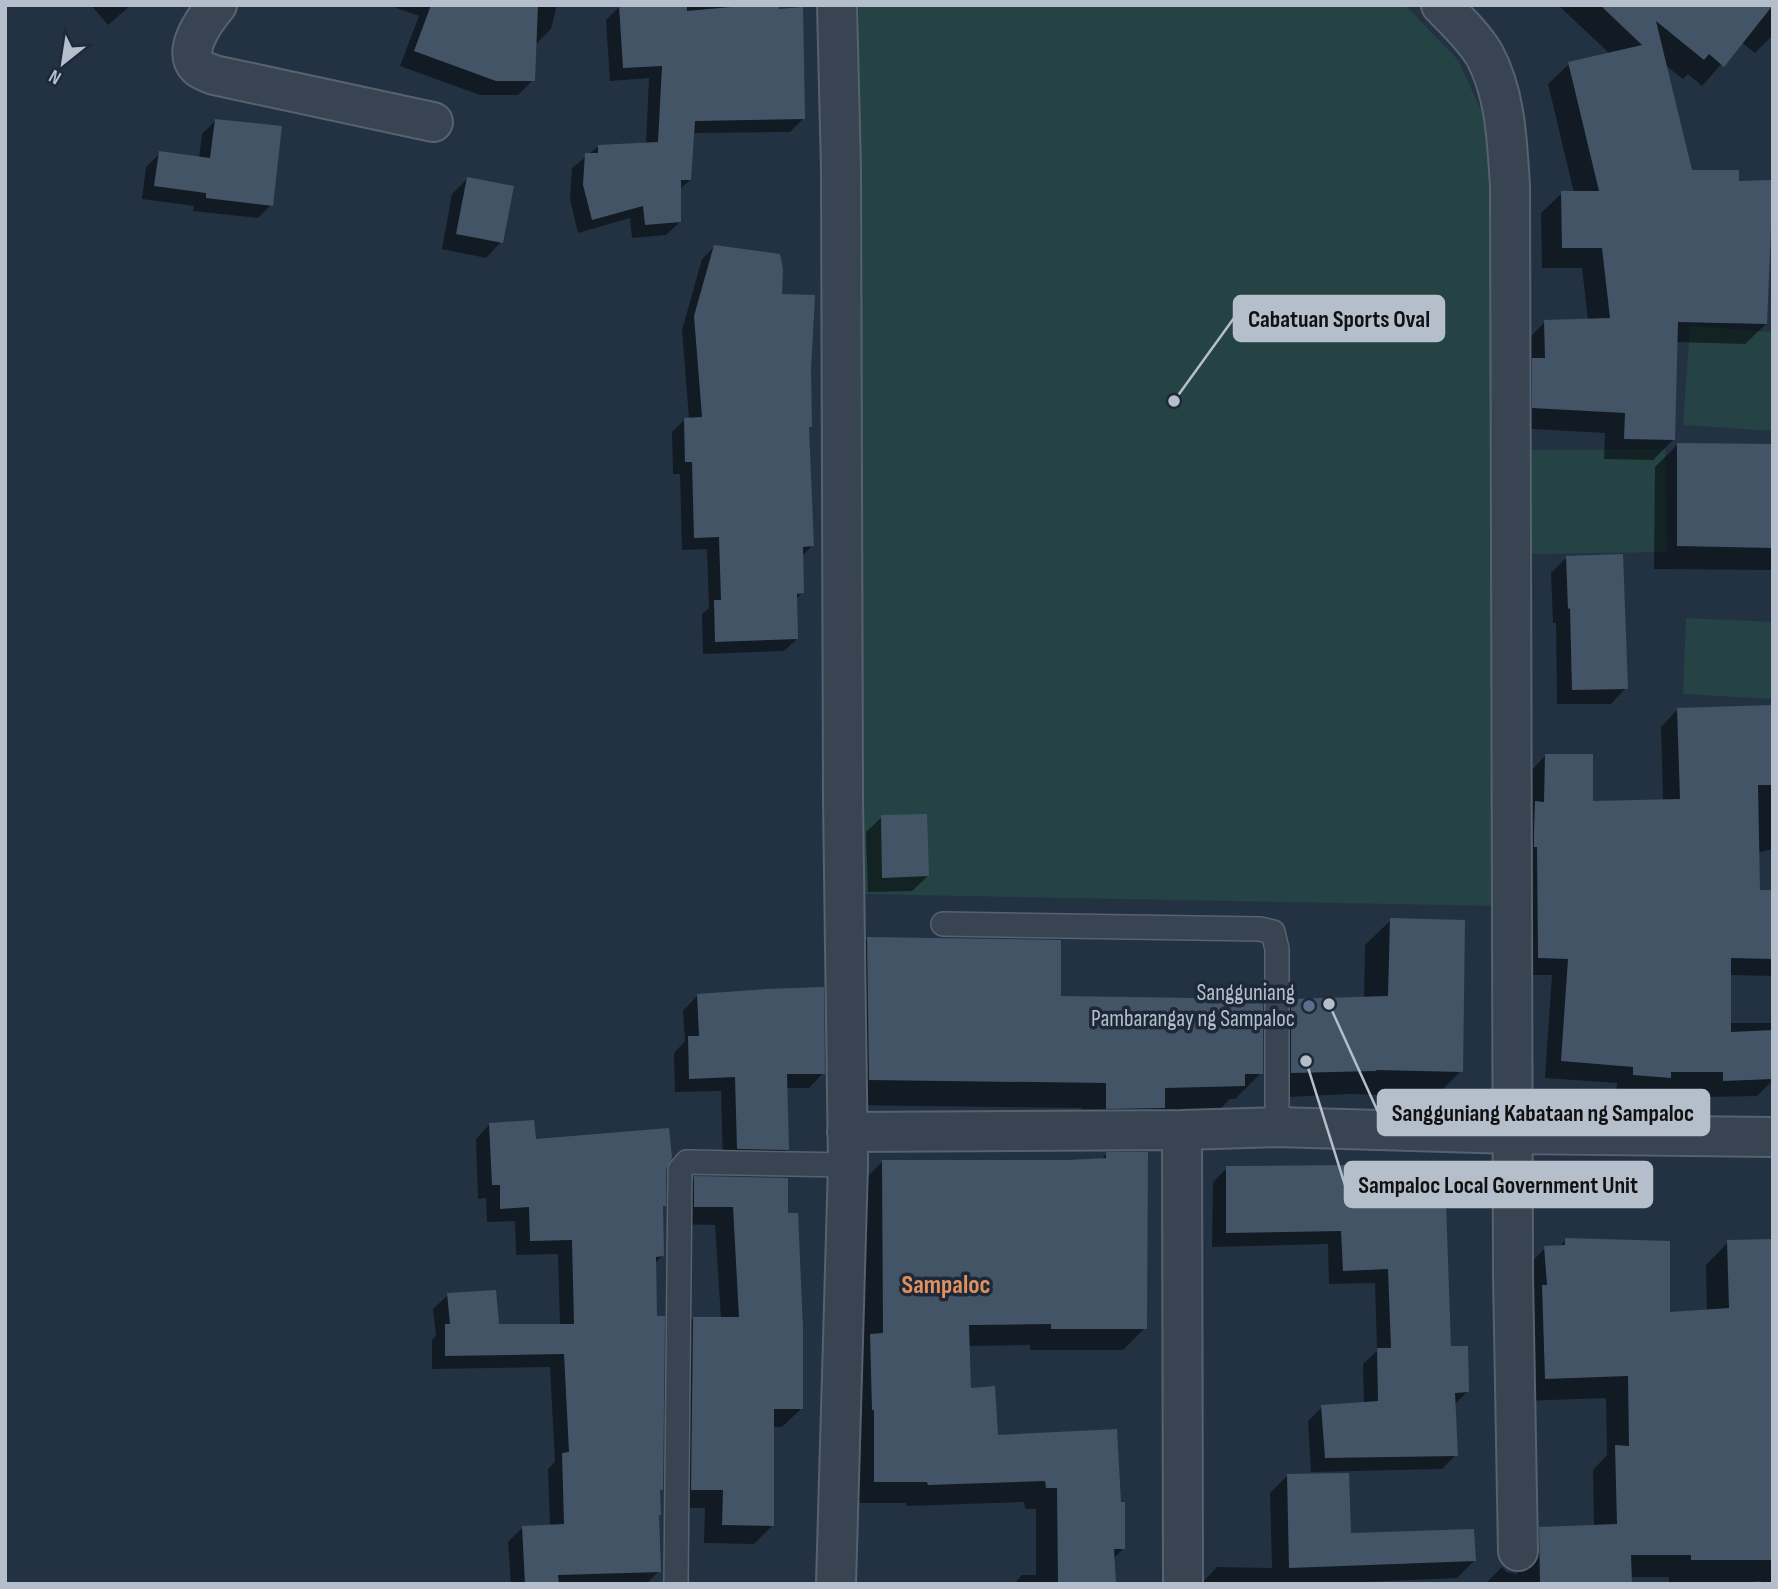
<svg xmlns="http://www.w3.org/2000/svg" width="1778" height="1589" font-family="'Sofia Sans Condensed',sans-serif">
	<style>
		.green { fill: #254244 }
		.shadow { fill: #0007 }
		.building { fill: #445467 }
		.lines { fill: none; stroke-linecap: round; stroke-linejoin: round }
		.service-casing { stroke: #566270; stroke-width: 26 }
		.minor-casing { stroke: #566270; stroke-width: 42 }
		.service { stroke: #384452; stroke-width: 23 }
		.minor { stroke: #384452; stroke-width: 38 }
		.service-dot { fill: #5c6f8a; stroke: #1d2938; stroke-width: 2.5 }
		.labels { text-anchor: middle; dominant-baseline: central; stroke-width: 7; stroke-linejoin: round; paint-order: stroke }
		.poi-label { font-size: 23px; fill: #b5bfcc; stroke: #1d2938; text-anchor: end }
		.quarter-label { font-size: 26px; font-weight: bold; fill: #df905d; stroke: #1d2938 }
		.leader { fill: none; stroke: #b5bfcc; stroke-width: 2.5 }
		.callout-dot { fill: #b5bfcc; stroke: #1d2938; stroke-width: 2.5 }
		.callout { fill: #b5bfcc; stroke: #b5bfcc; stroke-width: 2.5 }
		.callout-label { font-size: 24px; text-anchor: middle; font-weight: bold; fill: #111 }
	</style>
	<rect width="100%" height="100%" fill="#233243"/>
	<path class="green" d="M859,5H1405L1458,60L1486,121L1492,182L1502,906L859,894Z
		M1690,326L1773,332V431L1683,425Z
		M1665,449L1667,552L1531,554L1529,450Z
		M1686,618L1773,622V699L1683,694Z"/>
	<path class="shadow" d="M91,5H131L108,25Z
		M388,5H557L551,29L535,45L533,80L518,95H480L400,66L419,16Z
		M643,5H777L803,119L790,132L692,133L690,180L679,190L680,222L666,235L632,238L630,218L578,233L570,199L572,168L599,146L646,144L649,78L610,81L606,20L619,7Z
		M1558,5H1773V35L1755,53L1741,42L1702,86L1688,74L1683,79L1665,65L1691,172L1737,183L1773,182V229L1768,234L1766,324L1745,344L1676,342L1673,440L1653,460L1604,459L1605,433L1513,428L1524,343L1545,322L1588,321L1582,268H1542L1541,213L1562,193H1574L1548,84L1569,64L1610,54Z
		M215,121L271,205L258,218L193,211L194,206L142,199L146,167L160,153L199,158L202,134Z
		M467,179L501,242L486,258L442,249L452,194Z
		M714,247L780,296L812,546L801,557L802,593L795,600L797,639L784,651L703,654L702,614L709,608L707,549L682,550L680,474H673L672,432L685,419H689L682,330L702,259Z
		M1678,444L1773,446V570L1654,569L1655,467Z
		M1566,558L1626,688L1611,704H1557L1556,623H1553L1551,573Z
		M1773,706V849L1612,888L1773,892V976L1729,975V1023H1773V1080L1757,1096L1706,1097V1089H1657L1652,1095L1616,1092L1617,1083L1545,1078L1552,975H1521L1529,773L1546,755L1591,803L1663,801L1661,727L1678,709Z
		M882,817L928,876L912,891L868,892L866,832Z
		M1391,920L1461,1071L1435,1097L1351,1094L1266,1098V1027L1292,1001L1364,999L1365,945Z
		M867,939L1059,997L1261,1073L1235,1099H1230L1218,1111L1081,1134V1108L844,1105L842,965Z
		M697,996L823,1073L809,1088H785L787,1149L772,1164L723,1163L721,1091L675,1092L674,1053L685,1041L683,1011Z
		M490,1124L534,1140L664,1169V1205L661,1208L662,1256L655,1263L661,1489L658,1492L659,1571L646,1584H511L508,1542L522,1528L550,1526L548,1469L555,1462L550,1367L432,1369V1340L436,1335L433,1309L448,1295L497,1326H560L558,1254L516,1255L515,1221L487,1222L486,1198L478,1199L476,1139Z
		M1106,1154L1145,1328L1123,1350H1030V1345L968,1346L969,1389L996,1437L1115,1431L1124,1548L1113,1559L1114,1584H1014L1022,1575H1036V1509H1025L1024,1502L906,1506V1503H853L861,1183L882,1162L1101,1160Z
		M1227,1168L1412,1204L1449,1348L1467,1392L1454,1405L1456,1455L1442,1469L1311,1472L1308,1421L1322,1407L1364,1404L1363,1364L1377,1351L1375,1283L1329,1284L1328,1244L1212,1247L1213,1182Z
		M695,1178L786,1215L801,1409L782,1427H772V1526L754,1544L704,1543L705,1508H673L675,1337L693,1318L721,1319L715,1225L676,1224V1196Z
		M1566,1240L1668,1314L1707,1311L1706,1265L1728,1242L1773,1241V1584H1761V1581L1732,1584L1669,1582V1577H1630V1584H1485L1502,1567L1507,1572L1517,1574L1518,1551L1540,1528L1594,1527L1593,1470L1607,1455L1606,1398L1523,1401V1271L1545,1248L1559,1247Z
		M1287,1476L1350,1535L1474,1561L1457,1578L1319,1584H1201L1217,1567L1272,1568L1270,1493Z"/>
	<path class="building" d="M431,5H538L535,81H496L414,51Z
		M619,5H687V11L753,5H779V9L803,7L805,119L695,121L691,180H681V222L645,225L643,206L592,220L583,185L585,153H598V145L658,142L662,66L623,68Z
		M1600,5H1773L1724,67L1709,54L1704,60L1656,21L1692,170H1739V181L1773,180L1767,324L1678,322L1675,440L1624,439L1625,413L1532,408V358H1545L1544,320L1610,318L1602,248H1562L1561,191H1599L1568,62L1642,45Z
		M215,119L282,126L273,206L206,198V193L154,186L159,151L210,158Z
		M467,177L514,186L503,243L456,234Z
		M714,245L780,254L783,269L782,294L815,295L811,369L812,427H809L814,546L803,547L804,593L797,594L798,639L715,642L714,600H721L719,537L694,538L692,462H685L684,418L702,417L694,316Z
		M1677,443L1773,444V548L1677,546Z
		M1623,554L1628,689L1572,690L1570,608L1568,609L1566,556Z
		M1773,705V785H1758L1760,890H1773V959L1731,958V1032L1773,1030V1079L1723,1081V1072H1671V1078L1633,1075V1067L1561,1061L1568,959L1538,958L1537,847H1534V830L1535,801L1544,802L1545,754H1593V801L1680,799L1677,708Z
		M927,814L929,876L882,878L881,815Z
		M1390,918L1465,920L1463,1072L1376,1070V1071L1291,1073V999L1388,996Z
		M867,937L1061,940V996L1263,999V1074H1245V1086L1165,1088V1108L1106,1109V1083L869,1080Z
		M824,987L825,1074H787L789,1150L737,1149L735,1077L689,1079L688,1036H699L697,994L766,989Z
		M534,1120L536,1139L669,1128L672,1158L666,1170V1206H663L664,1256L656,1257L657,1316H665L663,1490H660L661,1515H659L661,1572L558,1575L559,1584H525L522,1526L564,1524L562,1453L569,1452L564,1354L445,1356V1324H450L447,1293L496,1290L499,1324H574L572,1240L530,1241L529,1207L500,1209V1185H492L489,1123Z
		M1106,1152H1148L1147,1329H1051V1324L969,1325L971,1388L995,1386L998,1435L1117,1429L1121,1502H1125V1549H1114L1116,1584H1058L1057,1488H1046L1045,1481L928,1485L927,1482H874V1410H872L870,1334L883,1333L882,1160H1067L1106,1158Z
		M1356,1165L1415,1166L1414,1203H1446L1451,1346H1468L1469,1392L1455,1393L1458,1456L1325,1458L1321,1405L1378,1401L1377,1348H1391L1388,1269L1343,1271L1341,1231L1226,1233V1166Z
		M694,1176L788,1178V1213H798L803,1328V1409H774V1526L722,1525L723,1490H691L693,1317H739L733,1207H694Z
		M1565,1238L1670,1241V1312L1729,1308L1727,1240L1773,1239V1560H1691V1555H1631L1632,1584H1540L1539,1527L1617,1524L1615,1445L1629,1446L1628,1376L1545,1379L1542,1285H1547L1544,1246L1565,1245Z
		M1349,1473L1351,1533L1474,1529L1476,1561L1289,1568L1287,1474Z"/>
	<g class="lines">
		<defs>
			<path id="service" d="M943,924L1260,929L1273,932L1277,949V1127
				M676,1584L680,1170L687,1162L848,1165"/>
			<path id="minor" d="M217,5C206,18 181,51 198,67C202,71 210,73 214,75L433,122
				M1441,5C1456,20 1473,36 1484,54C1506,94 1507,142 1510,186L1513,1275L1518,1551
				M1182,1130L1183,1584
				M847,1132L1182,1130L1277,1127L1513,1134L1773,1137
				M836,1584L848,1165L843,799L841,169L837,5"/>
		</defs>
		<use href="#service" class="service-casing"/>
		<use href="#minor" class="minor-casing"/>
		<use href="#service" class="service"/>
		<use href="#minor" class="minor"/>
	</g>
	<circle class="service-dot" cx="1309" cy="1006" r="7"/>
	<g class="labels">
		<g class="poi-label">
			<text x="1295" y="993">Sangguniang<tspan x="1295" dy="26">Pambarangay ng Sampaloc</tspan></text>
		</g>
		<g class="quarter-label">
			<text x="946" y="1285">Sampaloc</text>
		</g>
	</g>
	<path class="leader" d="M1174 401L1234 318M1329 1004L1378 1112M1306 1061L1345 1185"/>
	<g class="callout-dot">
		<circle cx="1174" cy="401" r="7"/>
		<circle cx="1329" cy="1004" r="7"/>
		<circle cx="1306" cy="1061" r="7"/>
	</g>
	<g class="callout">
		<rect x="1234" y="296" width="210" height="45" rx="7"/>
		<rect x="1378" y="1090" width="331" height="45" rx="7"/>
		<rect x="1345" y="1162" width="307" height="45" rx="7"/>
	</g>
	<g class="callout-label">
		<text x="1339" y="327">Cabatuan Sports Oval</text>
		<text x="1543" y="1121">Sangguniang Kabataan ng Sampaloc</text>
		<text x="1498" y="1193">Sampaloc Local Government Unit</text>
	</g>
	<rect width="1778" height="1589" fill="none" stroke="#b5bfcc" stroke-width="14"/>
	<g transform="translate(63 63) rotate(210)" stroke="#1d2938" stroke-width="5" paint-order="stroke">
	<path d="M0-5L12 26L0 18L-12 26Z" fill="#b5bfcc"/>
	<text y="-10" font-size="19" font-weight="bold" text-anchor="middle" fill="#b5bfcc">N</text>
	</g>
</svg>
